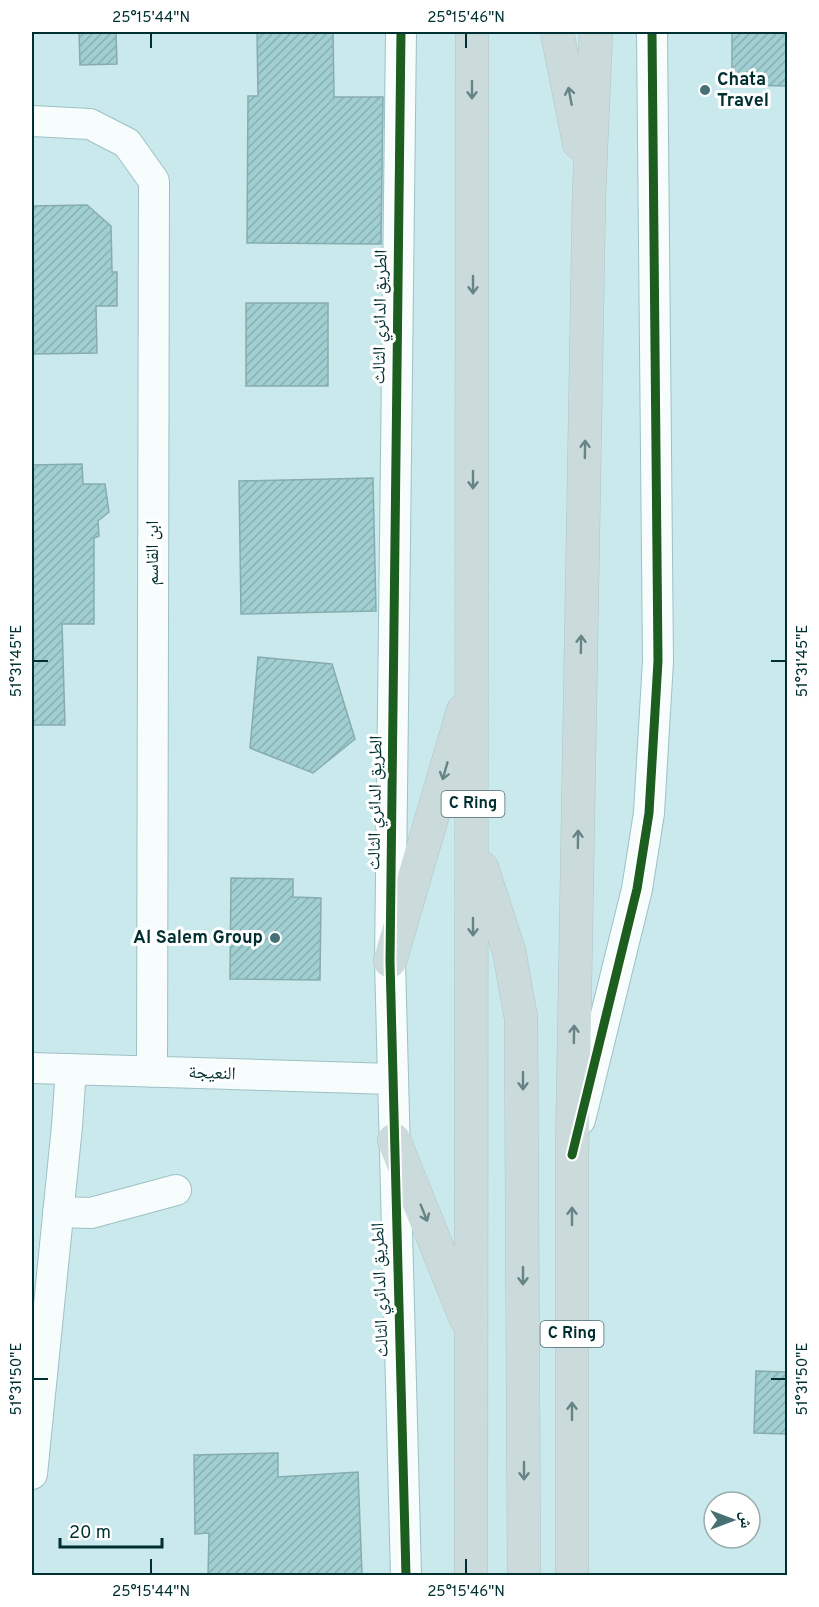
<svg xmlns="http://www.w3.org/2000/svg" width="819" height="1607" font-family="Overpass,'Noto Naskh Arabic',sans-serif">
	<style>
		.building { fill: url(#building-hatch); stroke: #87acaf; stroke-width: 1.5 }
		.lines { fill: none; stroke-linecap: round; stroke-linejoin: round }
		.minor-casing { stroke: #9ec1c4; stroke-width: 32 }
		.trunk-casing { stroke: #b0c5c7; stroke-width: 34 }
		.minor { stroke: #f7fcfc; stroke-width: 30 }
		.trunk { stroke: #cbdadb; stroke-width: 33 }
		.cycleway-casing { stroke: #fff; stroke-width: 13 }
		.cycleway { stroke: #1b5e20; stroke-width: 9 }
		.oneway { stroke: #668486 }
		.ticks { fill: none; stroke: #002f32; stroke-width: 2 }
		.poi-dot { fill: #467073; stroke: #fff; stroke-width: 2 }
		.labels { text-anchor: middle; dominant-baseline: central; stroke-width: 6; stroke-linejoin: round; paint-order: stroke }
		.shield { fill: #fff; stroke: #4c6d70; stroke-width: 1.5 }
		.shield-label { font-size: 16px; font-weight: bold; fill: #002f32 }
		.poi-label { font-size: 18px; font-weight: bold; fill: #002f32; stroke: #fff; text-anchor: start }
		.street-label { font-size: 18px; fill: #002f32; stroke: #fff }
		.neatline { fill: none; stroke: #002f32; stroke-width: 2 }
		.ticks-label { font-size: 15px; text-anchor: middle; fill: #002f32 }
	</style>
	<defs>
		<pattern id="building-hatch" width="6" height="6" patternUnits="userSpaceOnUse" patternTransform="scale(1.5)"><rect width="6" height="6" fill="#a0ced1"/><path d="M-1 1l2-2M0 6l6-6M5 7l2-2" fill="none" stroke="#88b1b4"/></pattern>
	</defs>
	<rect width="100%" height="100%" fill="#c9e9ec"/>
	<path class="building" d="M79,32H116L117,64L80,65Z
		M257,32H333L334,97H383L381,244L247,243L248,96H258Z
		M732,32H788V86L732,85Z
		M87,205L111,226L112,272H117V306H96L97,353L32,354V206Z
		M246,303H328V386H246Z
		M82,464L83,484H105L109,512L98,521L99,536L94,538V624H62L65,725H32V465Z
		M373,478L376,611L241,614L239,481Z
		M258,657L332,664L355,739L313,773L250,748Z
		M231,878L293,879V897L321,898L320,980L230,979Z
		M756,1371L788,1372V1434L754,1433Z
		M278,1453V1477L358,1472L362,1575H208L209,1533L195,1534L194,1455Z"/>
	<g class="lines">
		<defs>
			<path id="minor" d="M401,32L390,961L406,1576
				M32,121L90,124L127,143L154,181L152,1072
				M32,1068L392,1079
				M580,1120L637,889L649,813L658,661L652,32
				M58,1212L91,1213L176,1190
				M32,1474L67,1126L71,1069"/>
			<path id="trunk" d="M557,32L579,143
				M482,868L509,951L521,1018L524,1576
				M390,961L463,711
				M394,1140L466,1319
				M471,1576L472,32
				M572,1576V1155L589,195L596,32"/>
		</defs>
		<use href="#minor" class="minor-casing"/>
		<use href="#trunk" class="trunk-casing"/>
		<use href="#minor" class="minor"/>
		<use href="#trunk" class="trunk"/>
		<defs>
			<path id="cycleway" d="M401,32L390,961L406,1576
				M572,1155L637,889L649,813L658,661L652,32"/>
		</defs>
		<use href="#cycleway" class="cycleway-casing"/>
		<use href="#cycleway" class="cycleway"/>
	</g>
	<defs><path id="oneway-shaft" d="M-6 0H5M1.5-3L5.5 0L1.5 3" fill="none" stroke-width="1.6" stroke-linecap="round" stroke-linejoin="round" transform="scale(1.5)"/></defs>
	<g class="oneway">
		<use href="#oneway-shaft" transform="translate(472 90) rotate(90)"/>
		<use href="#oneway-shaft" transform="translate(570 96) rotate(-101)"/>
		<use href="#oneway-shaft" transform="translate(473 285) rotate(90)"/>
		<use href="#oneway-shaft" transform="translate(585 449) rotate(-89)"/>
		<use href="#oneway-shaft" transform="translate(473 480) rotate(90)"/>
		<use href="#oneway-shaft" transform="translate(581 644) rotate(-89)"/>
		<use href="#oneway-shaft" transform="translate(445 771) rotate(106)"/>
		<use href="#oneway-shaft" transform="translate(578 839) rotate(-89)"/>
		<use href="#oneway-shaft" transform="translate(473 927) rotate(90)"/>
		<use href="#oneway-shaft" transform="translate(574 1034) rotate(-89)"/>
		<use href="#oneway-shaft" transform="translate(523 1081) rotate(90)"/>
		<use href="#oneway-shaft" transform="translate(424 1213) rotate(68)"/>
		<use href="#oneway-shaft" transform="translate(572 1216) rotate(-90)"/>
		<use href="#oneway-shaft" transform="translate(523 1276) rotate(90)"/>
		<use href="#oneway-shaft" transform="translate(572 1411) rotate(-90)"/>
		<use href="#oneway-shaft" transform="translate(524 1471) rotate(90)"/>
	</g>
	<path class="ticks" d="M151,33V48M466,33V48M33,661H48M771,661H786M33,1379H48M771,1379H786M151,1559V1574M466,1559V1574"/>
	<g class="poi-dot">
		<circle cx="705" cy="90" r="6"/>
		<circle cx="275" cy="938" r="6"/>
	</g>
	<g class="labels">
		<g class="shield">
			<rect x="441.5" y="791" width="63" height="26" rx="4.5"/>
			<rect x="540.5" y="1321" width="63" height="26" rx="4.5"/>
		</g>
		<g class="shield-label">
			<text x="473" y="804">C Ring</text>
			<text x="572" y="1334">C Ring</text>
		</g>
		<g class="poi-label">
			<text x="717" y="80">Chata<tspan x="717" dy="21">Travel</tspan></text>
			<text x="263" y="938" text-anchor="end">Al Salem Group</text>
		</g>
		<g class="street-label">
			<text transform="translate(381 317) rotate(-89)">الطريق الدائري الثالث</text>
			<text transform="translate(153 553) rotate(-90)">ابن القاسم</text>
			<text transform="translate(376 803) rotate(-89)">الطريق الدائري الثالث</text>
			<text transform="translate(212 1074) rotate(2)">النعيجة</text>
			<text transform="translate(381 1290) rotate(-92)">الطريق الدائري الثالث</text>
		</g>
	</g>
	<rect width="819" height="1607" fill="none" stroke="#ffffff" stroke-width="66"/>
	<g transform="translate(732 1520) rotate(90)"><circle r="28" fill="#ffffff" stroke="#99acad" stroke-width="1.5"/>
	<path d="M0-4.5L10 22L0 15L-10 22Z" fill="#467073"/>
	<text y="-9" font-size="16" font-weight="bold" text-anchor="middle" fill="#002f32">ش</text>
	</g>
	<path d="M60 1538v9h102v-9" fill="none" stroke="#002f32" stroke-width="3"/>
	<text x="69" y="1538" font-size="18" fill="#002f32" stroke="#ffffff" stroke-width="4.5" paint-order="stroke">20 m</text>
	<rect x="33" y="33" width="753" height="1541" class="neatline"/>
	<g class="ticks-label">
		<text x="151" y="22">25°15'44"N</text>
		<text x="466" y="22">25°15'46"N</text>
		<text transform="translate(16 661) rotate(-90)" y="5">51°31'45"E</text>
		<text transform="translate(802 661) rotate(-90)" y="5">51°31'45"E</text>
		<text transform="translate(16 1379) rotate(-90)" y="5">51°31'50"E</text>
		<text transform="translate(802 1379) rotate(-90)" y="5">51°31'50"E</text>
		<text x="151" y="1596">25°15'44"N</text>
		<text x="466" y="1596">25°15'46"N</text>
	</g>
</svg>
